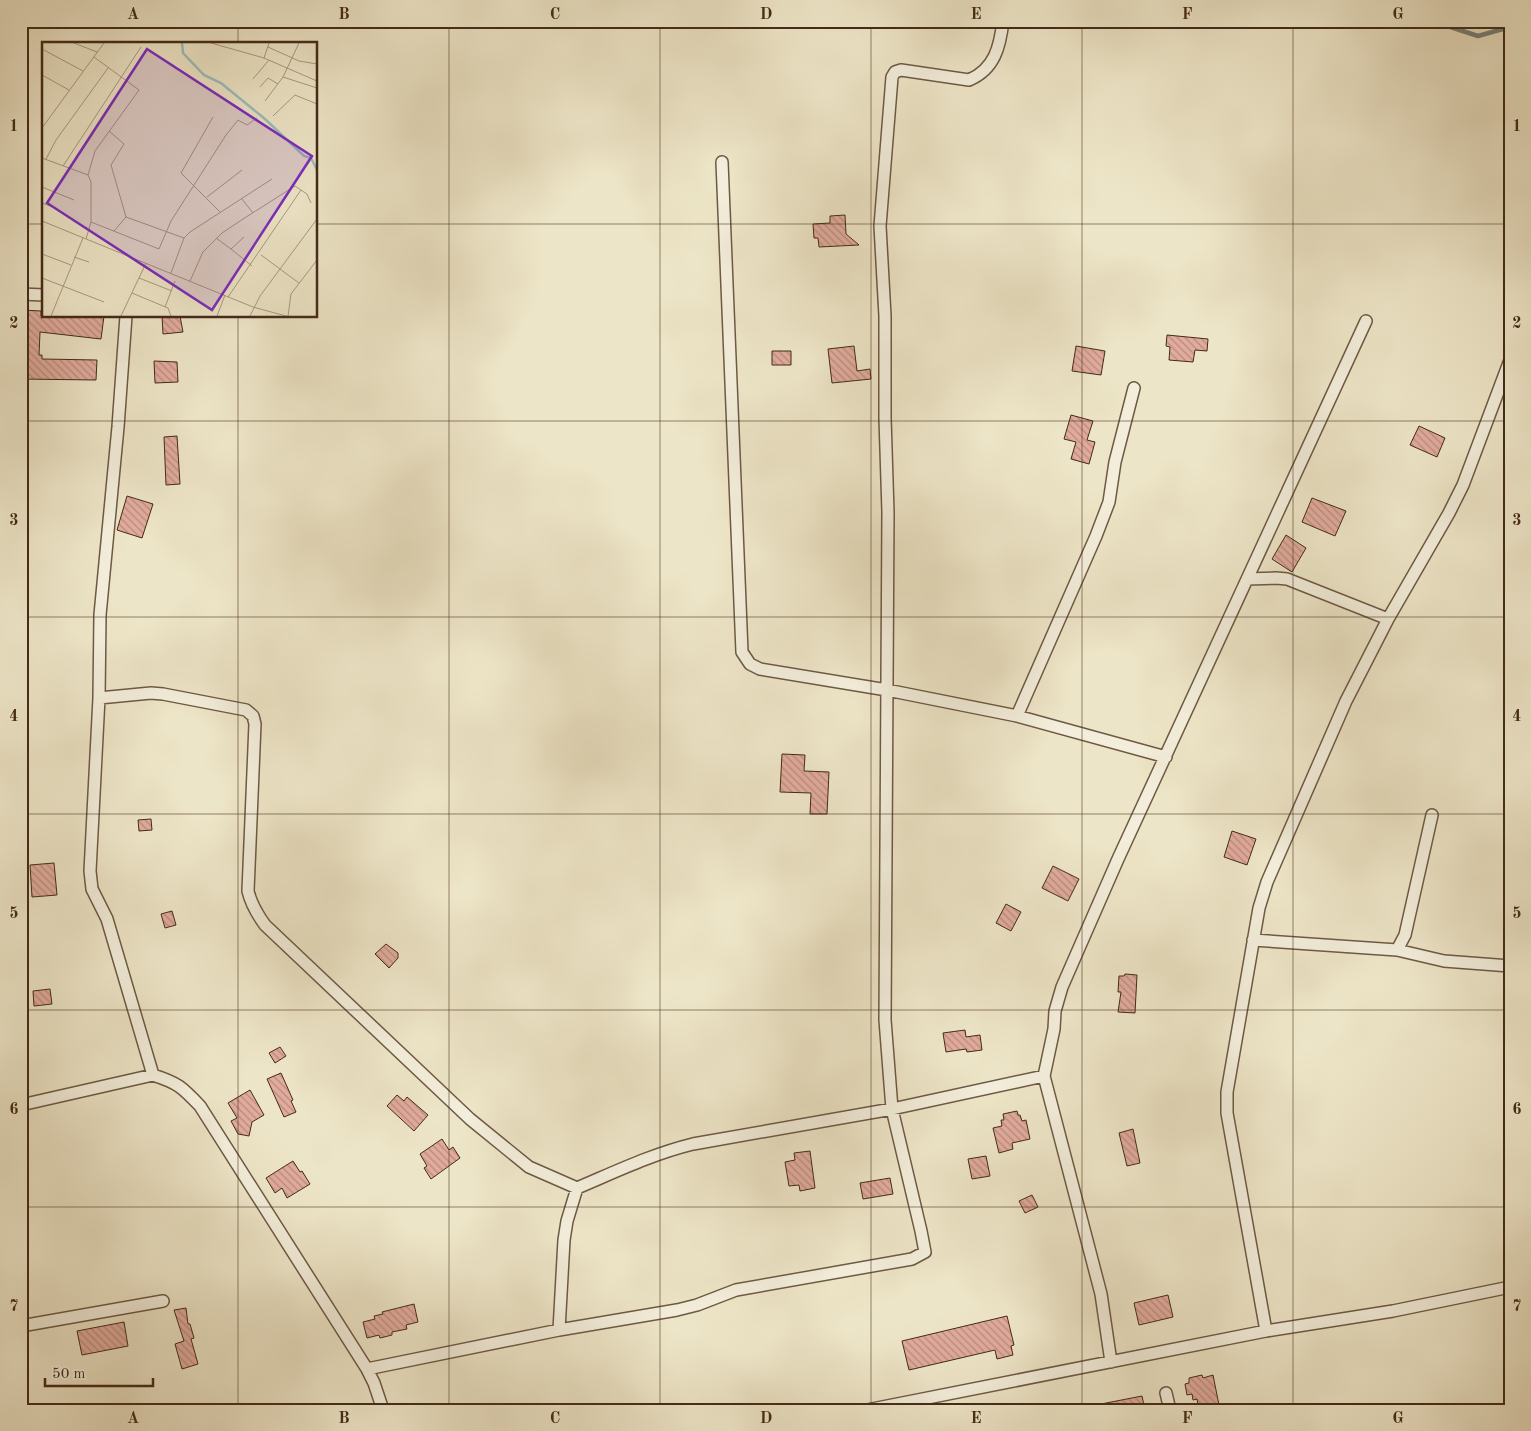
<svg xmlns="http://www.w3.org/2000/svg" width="1531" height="1431" font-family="'Old Standard TT',serif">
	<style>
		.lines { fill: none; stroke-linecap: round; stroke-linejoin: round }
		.stream { stroke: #78827b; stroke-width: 4.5 }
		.building { fill: url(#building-back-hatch); stroke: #432a18 }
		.minor-casing { stroke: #6e5944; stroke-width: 14 }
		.minor { stroke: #f3eedb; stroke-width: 11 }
		.grid { fill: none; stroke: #432a18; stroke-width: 1; stroke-opacity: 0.55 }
		.inset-river { fill: none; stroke: #9cbdbd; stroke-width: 2.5 }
		.inset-road { fill: none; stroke: #a99a81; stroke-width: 1 }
		.view { fill: #7b2cbf; fill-opacity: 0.15; stroke: #7b2cbf; stroke-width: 2.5 }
		.inset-edge { fill: none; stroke: #432a18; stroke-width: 2.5 }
		.neatline { fill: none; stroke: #432a18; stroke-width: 2 }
		.grid-label { font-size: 16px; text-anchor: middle; font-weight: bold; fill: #432a18 }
	</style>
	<defs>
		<pattern id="building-back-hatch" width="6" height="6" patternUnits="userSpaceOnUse" patternTransform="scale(1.25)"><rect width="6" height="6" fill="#e1ab9d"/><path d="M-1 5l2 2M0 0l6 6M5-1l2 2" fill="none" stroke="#b88b7f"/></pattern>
	</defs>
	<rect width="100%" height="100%" fill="#ede5c7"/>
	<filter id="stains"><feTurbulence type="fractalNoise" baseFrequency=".004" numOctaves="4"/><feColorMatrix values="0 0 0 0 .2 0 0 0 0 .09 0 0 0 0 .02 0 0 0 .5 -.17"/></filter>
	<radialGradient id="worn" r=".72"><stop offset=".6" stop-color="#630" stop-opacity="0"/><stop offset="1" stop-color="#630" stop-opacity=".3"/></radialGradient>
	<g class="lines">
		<path class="stream" d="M1432,21L1478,36L1510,27"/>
	</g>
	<path class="building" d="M845,215L846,234L859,245L819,247L818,238H814L813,224L830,223V216Z
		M21,310L41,311V316H104L101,339L40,332L39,355H42V359L97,360L96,380L21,379Z
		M162,316H180L183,332L163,334Z
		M1167,335L1208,339L1207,351L1195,350L1193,362L1169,360L1170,347L1166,346Z
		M854,346L857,371L870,369L871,379L832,383L828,349Z
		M1076,346L1105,351L1101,375L1072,371Z
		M772,351H791V365H772Z
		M154,361L177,362L178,382L155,383Z
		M1071,415L1093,421L1087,440L1095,442L1089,464L1071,459L1076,442L1064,439Z
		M1419,426L1445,438L1437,457L1410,445Z
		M177,436L180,484L166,485L164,437Z
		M127,496L153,504L142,538L117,530Z
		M1312,498L1346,511L1335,536L1302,522Z
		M1286,535L1306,548L1292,572L1272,559Z
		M782,754L805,755L804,771L829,772L827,814H810L811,793L780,792Z
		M151,819L152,830L139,831L138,820Z
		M1232,831L1256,839L1247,865L1224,857Z
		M54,863L57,895L32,897L30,865Z
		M1053,866L1079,879L1068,901L1042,888Z
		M1006,904L1021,912L1011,931L996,923Z
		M172,911L176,925L165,928L161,914Z
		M386,944L398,953V958L389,968L375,954Z
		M1125,974L1137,975L1135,1013L1118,1012L1121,992H1118L1119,976H1124Z
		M50,989L52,1004L34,1006L33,991Z
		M965,1030L966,1037L980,1035L982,1050L967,1052L966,1049L946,1052L943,1033Z
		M280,1047L286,1056L275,1063L269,1053Z
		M281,1073L293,1100L291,1101L296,1112L284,1117L267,1079Z
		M250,1090L264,1115L252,1122L249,1136L238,1134L231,1121L237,1118L228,1103Z
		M397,1095L404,1101L407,1097L428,1115L414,1131L387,1106Z
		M1017,1111L1018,1115H1020L1022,1121L1026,1120L1030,1139L1012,1143L1013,1149L999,1153L993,1128L1002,1126L1001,1120H1004L1003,1114Z
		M1133,1129L1140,1163L1127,1166L1119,1133Z
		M442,1139L449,1150L453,1147L460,1158L431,1179L424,1168L427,1166L420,1154Z
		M810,1151L815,1188L800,1191L799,1185L789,1186L785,1162L795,1160L794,1153Z
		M986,1156L990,1176L972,1179L968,1159Z
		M293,1161L300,1172L302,1171L310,1184L287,1198L282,1188L275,1193L266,1178Z
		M890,1178L893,1194L863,1199L860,1183Z
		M1032,1195L1038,1207L1025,1213L1019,1201Z
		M1168,1295L1173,1317L1139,1325L1134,1303Z
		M414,1304L418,1322L406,1325L407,1329L392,1332V1335L380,1338L379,1335L367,1338L363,1322L375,1319L374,1316L383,1314L382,1312Z
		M186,1308L188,1324H190L194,1338L191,1339L198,1364L182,1369L175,1344L184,1341L174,1310Z
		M1007,1316L1014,1345L1011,1346L1013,1355L997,1359L995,1350L909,1370L902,1341Z
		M124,1322L128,1346L82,1355L77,1331Z
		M1202,1375L1203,1378L1213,1375L1220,1410H1199L1197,1399L1193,1400L1192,1394L1187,1395L1185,1384L1189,1383V1378Z
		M1142,1396L1145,1410H1101V1404Z"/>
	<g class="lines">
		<defs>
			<path id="minor" d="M722,162L742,652L750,664L760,669L887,690L1017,716L1166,757
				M21,294L44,295
				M126,316L118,427L100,615L99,698L90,871L92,889L107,919L153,1075
				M1247,579L1276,578L1287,579L1388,619
				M99,698L151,693L163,694L246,710L253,716L255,724L248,891C251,904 257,914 265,925L470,1119L529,1167L577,1188C615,1172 652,1154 693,1144L892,1109L1044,1076
				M1017,716L1096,536L1109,502L1115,462L1134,388
				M1253,940L1397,950L1405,935L1432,815
				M1397,950L1444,961L1510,966
				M21,1105L153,1075C178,1083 182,1087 200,1106L367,1369L374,1383L383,1410
				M21,1326L163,1301
				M559,1330L564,1240L567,1221L577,1188
				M1266,1331L1227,1113V1092L1259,908L1267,882L1346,701L1388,619L1449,513L1463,485L1510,360
				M1111,1362L1101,1294L1044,1076L1054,1029L1055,1011L1062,987L1118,859L1366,321
				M367,1369L559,1330L677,1310L697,1305L736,1290L912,1259L925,1252L921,1231L892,1109L885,1020L888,512L885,418V316L880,226L892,77L895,72L901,70L969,80C995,69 1000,46 1003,21
				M1166,1393L1170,1410
				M867,1410L1266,1331L1393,1311L1510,1287"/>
		</defs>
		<use href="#minor" class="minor-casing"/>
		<use href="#minor" class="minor"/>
	</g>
	<path class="grid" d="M238,21V44M449,21V1410M660,21V1410M871,21V1410M1082,21V1410M1293,21V1410M21,224H44M316,224H1510M238,316V1410M21,421H1510M21,617H1510M21,814H1510M21,1010H1510M21,1207H1510"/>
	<g transform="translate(42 42)">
		<rect width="275" height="275" fill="#ede5c7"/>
		<path class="inset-river" d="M140,1L141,11L162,33L179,41L223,77L262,114L269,116L275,128"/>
		<path class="inset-road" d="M32,1L55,10M169,1L222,16L275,39M226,5L257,19L275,22M0,7L41,29M222,16L227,1M0,33L27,48M241,35L275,46M211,37L227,18M218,45L226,36L236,42M223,59L241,35L257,1M231,74L253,53L275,62M171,75L139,131L178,170M0,86L62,1M67,89L82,102L69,123L84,175L142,196M0,116L46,133M4,117L14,98L66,26M21,124L99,5M0,145L32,158M165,155L200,128M200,157L211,171M0,161L16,167M0,179L211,265L244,274M49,180L117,207L129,179L184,93L196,78L205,83L215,76M72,189L84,175M174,196L189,207L202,195M44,197L49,180V140L46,133L53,109L97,48L52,15M189,207L210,224M0,212L29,223M219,213L257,241M32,215L47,220M129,231L142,196L148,190L230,137M0,236L62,260M97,236L130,249M148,239L161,210L180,191L201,177L253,144L265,152L269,161M90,251L126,266L129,274M186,255L259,148M123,265L133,239M9,274L41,196M79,274L104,221M175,274L183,253M208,274L218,254L275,177M246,274L249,252L275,218"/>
		<path class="view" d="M105,7L270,114L170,268L5,161Z"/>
		<rect width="275" height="275" class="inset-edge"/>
	</g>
	<rect width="1531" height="1431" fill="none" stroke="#ede5c7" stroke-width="55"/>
	<path d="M45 1378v8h108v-8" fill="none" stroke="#432a18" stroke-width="2.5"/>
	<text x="52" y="1378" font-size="15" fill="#432a18" stroke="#f3eedb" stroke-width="4" paint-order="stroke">50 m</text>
	<rect x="28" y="28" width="1476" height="1376" class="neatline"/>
	<g class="grid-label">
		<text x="133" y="19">A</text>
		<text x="344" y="19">B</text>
		<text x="555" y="19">C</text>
		<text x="766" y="19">D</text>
		<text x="976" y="19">E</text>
		<text x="1187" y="19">F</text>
		<text x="1398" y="19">G</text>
		<text x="14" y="131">1</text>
		<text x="1517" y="131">1</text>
		<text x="14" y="328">2</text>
		<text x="1517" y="328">2</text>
		<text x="14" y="525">3</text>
		<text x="1517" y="525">3</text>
		<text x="14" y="721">4</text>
		<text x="1517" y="721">4</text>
		<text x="14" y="918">5</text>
		<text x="1517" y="918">5</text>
		<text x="14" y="1114">6</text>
		<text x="1517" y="1114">6</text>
		<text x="14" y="1311">7</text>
		<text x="1517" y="1311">7</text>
		<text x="133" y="1423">A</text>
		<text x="344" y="1423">B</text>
		<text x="555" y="1423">C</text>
		<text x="766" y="1423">D</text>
		<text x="976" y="1423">E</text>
		<text x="1187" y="1423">F</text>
		<text x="1398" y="1423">G</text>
	</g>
	<rect width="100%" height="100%" filter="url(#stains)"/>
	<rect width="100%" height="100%" fill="url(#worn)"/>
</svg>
